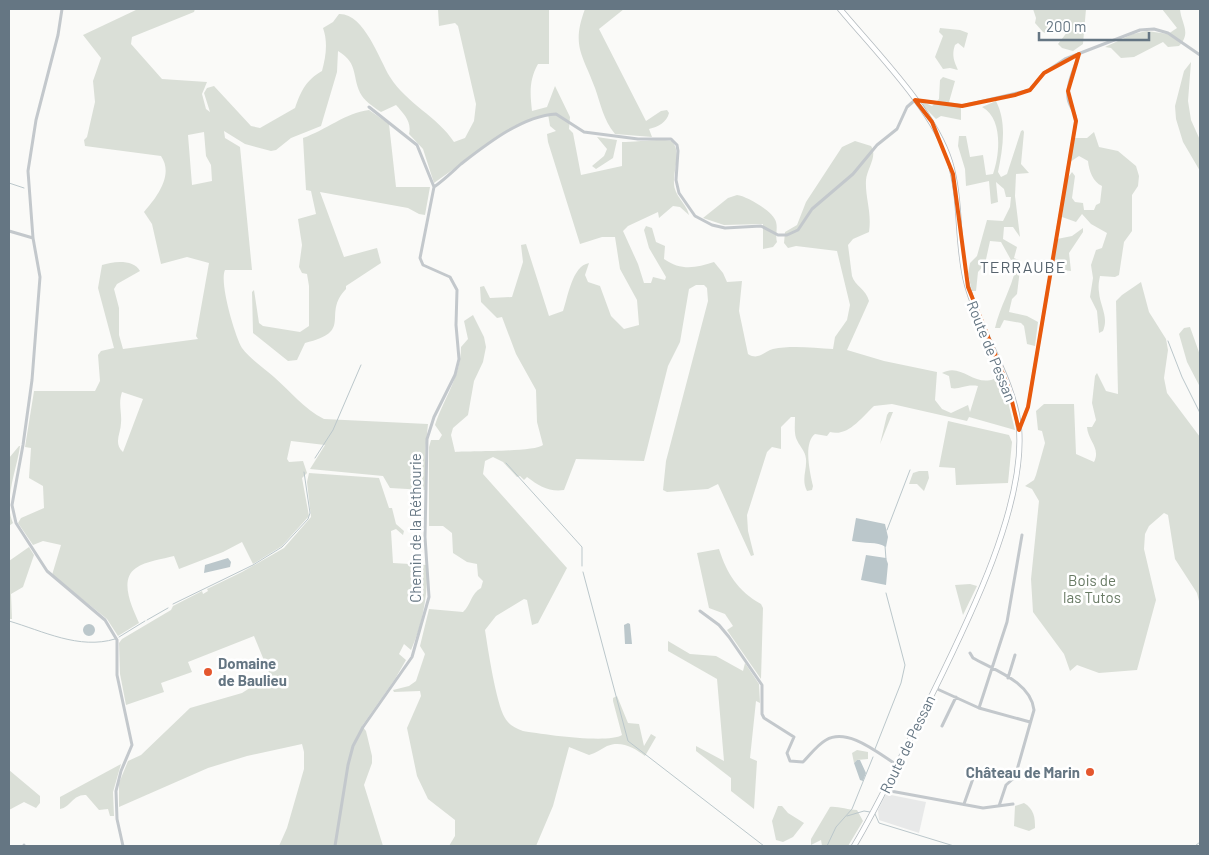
<svg xmlns="http://www.w3.org/2000/svg" width="1209" height="855" font-family="Barlow,sans-serif">
	<style>
		.built { fill: #e8e9e9 }
		.green { fill: #dadfd7; fill-rule: evenodd }
		.water { fill: #bbc7cb }
		.lines { fill: none; stroke-linecap: round; stroke-linejoin: round }
		.stream { stroke: #bbc7cb; stroke-width: 1 }
		.secondary-casing { stroke: #b3babf; stroke-width: 6 }
		.minor { stroke: #c3c8cc; stroke-width: 3 }
		.secondary { stroke: #fff; stroke-width: 4.5 }
		.marked { fill: none; stroke: #e8590c; stroke-width: 4; stroke-linejoin: round }
		.poi-dot { fill: #e4572e; stroke: #fff; stroke-width: 2 }
		.labels { text-anchor: middle; dominant-baseline: central; stroke-width: 5; stroke-linejoin: round; paint-order: stroke }
		.street-label { font-size: 15px; fill: #657683; stroke: #fff }
		.park-label { font-size: 15px; fill: #687a64; stroke: #fff }
		.poi-label { font-size: 15px; font-weight: bold; fill: #657683; stroke: #fff; text-anchor: start }
		.neighbourhood-label { font-size: 16px; letter-spacing: 1px; fill: #57646e; stroke: #fff }
	</style>
	<rect width="100%" height="100%" fill="#fafaf8"/>
	<path class="built" d="M886,794L926,802L919,833L879,820L878,810Z"/>
	<path class="green" d="M138,9H195L194,12L132,37L131,44L162,79L207,82L202,94L206,109L210,112L204,93L207,88L214,86L251,126L260,128L295,108C301,91 306,80 322,71C326,56 328,42 323,28L333,22L339,14C364,13 379,59 390,77C406,103 438,117 454,142L465,138L474,121L476,104L458,26L455,23L439,26L438,9H549V64H538C529,80 530,93 532,111L547,107L555,86L570,117L569,129L573,133L581,175L622,166V142C634,142 665,138 672,141C682,153 673,170 674,183C674,196 687,204 689,215L680,207L673,206L659,218L658,212L628,226L623,231L638,264L644,283H651L653,277L665,280L666,277L649,248L644,230L646,226L652,228L656,242L665,246L664,259C681,271 696,268 714,262L723,273L727,282L742,281L739,311L748,354C759,361 764,351 773,349C792,345 814,348 833,349L835,337L847,320L850,305L837,251L796,246L788,248L784,243L785,232L797,225L806,202L842,147L855,141L871,146C878,156 867,169 866,180C865,198 872,212 869,232L853,239L848,245L852,276C855,286 866,289 869,301L847,350L884,361L937,372L935,400L942,409L951,413L968,405L970,412L978,386C965,384 959,390 951,388L949,376L942,373C961,362 974,387 994,379L997,371L1005,390L1015,430L969,417L967,421L892,404L874,406C861,418 848,437 830,432L827,436L815,434C803,443 810,473 813,486L812,490L807,491C801,479 807,471 806,459C805,450 799,446 796,438C794,431 795,424 795,417H791L781,427V449L772,447L767,452L747,515L748,531L754,555L751,556L718,484L708,489L667,492L663,490L666,461L708,301L707,288L704,285H696L689,289L680,342L668,366L644,461L576,459L564,490C549,492 539,486 527,477L524,480L520,476L517,477L503,462L493,457L485,461L483,474L567,568L538,623L532,625L527,600L524,599L496,616L485,630C488,649 496,703 505,718C509,725 515,728 523,731C541,734 608,744 622,735L613,701V698L617,696L628,723L639,724L644,746L651,734L656,737L645,756C635,748 621,740 607,746C601,749 596,753 589,755L569,747L553,806L536,846H449L455,836V820L428,799L417,776L407,728L421,696L420,691L394,692L393,690L409,686L416,681L425,654L420,646L429,609L463,612C471,605 471,593 481,588L483,581L478,576L477,564L467,562L453,553L452,533L443,526H429V447L431,440H439L442,435L435,425C444,398 461,376 461,347L468,339L464,321L473,315L484,337L486,347L483,362L474,381L468,415L453,428L451,435L455,452C470,451 535,452 543,445L537,422L536,390L516,354L502,317L497,318L481,302L480,287L484,286L490,298L512,297L523,262L521,245L526,244L549,316L563,311C568,297 572,266 589,263L585,275L588,282L600,286L611,316L624,329L639,325L637,300L620,269L615,237H602L580,244L548,142L547,134L556,131L550,126L548,114L514,126L434,183L423,149L409,134C412,122 404,114 396,105L381,112C375,108 366,102 362,96C351,78 360,64 338,51L337,72L321,126L291,138L276,150L271,151L245,144L224,131L225,138L240,147L252,270H225C219,282 235,336 242,348C250,359 264,368 274,377C290,391 304,409 324,419L428,424L425,453V490L390,488L383,476L310,469L325,445L291,441L287,459L289,462L303,461L307,473L302,478L309,516L282,546L253,564L242,542L223,552L179,569L174,556C163,559 146,561 136,568C118,580 133,609 139,623L118,636L107,619L52,575L61,545L43,541L33,545L18,523L21,518L44,508L43,486L29,478L31,448L25,447L34,391H95L100,381L98,355L101,351L114,348L98,288L102,265C113,261 134,259 140,271L117,284L114,289L119,308V335L123,349L198,339L196,336L209,263L187,257L161,264L152,224L144,212C157,197 174,175 161,156L85,146L84,140L87,137L95,102L93,81L101,58L83,35ZM204,132L206,156L211,165L212,181L192,185L188,135ZM122,392L143,399L123,452C113,443 121,433 121,423C122,411 118,404 122,392Z
		M585,9H624L599,29L646,121L661,111L667,110L669,113C667,122 658,127 649,129L652,137L615,134C603,119 601,105 595,88C583,55 571,46 585,9Z
		M1033,9H1086L1083,44L1073,51L1062,48L1058,44L1068,31L1061,23L1048,34L1043,32L1035,23L1036,18Z
		M1162,9H1180C1181,23 1192,33 1179,46L1168,47L1163,42L1134,57L1121,58L1111,48L1105,47L1133,34L1147,31L1168,34L1177,28Z
		M940,28L960,30L968,33L964,48L958,43L955,45C951,56 955,63 958,70L950,68L943,69L935,57L943,36L939,32Z
		M1191,62L1188,101L1191,120L1200,140V171L1183,142L1176,119L1175,106L1184,71Z
		M943,77L955,81L949,102L961,104V120L941,116L936,119L922,105L923,102L932,106L939,99L940,80Z
		M996,101C1007,123 1003,147 998,172L1001,177L1007,174L1021,131L1023,130L1024,132L1021,164L1029,173L1016,174L1015,196L1020,237L1013,227H1004L1003,239L1017,247L1014,258L1021,261L1017,294L1012,299L1009,312L1027,316L1038,322L1035,346L1027,344L1024,326L1021,323L1004,320L1000,328H995C1000,306 1011,290 1016,267L1010,263L1011,260L1001,242L990,241L985,264L978,272L976,291H972L968,274L970,263L977,256L987,220L1003,221L1010,207L1011,197H1006L1004,189L996,182L998,202L991,204L989,181L966,186L965,169L958,146L959,136H966L970,157L983,155L986,175L993,174C1000,154 1003,118 982,107Z
		M369,110L389,124L396,187H430L425,215L419,214L408,208L320,192L344,257L377,248L381,263L346,286V289C321,315 355,331 305,343L297,360L288,361L253,333L252,292L254,290L259,323L263,326L300,332L309,326V286L307,274L302,273L299,267L302,245L298,219L316,214L311,191L306,190L303,138C326,130 345,113 369,110Z
		M1094,132L1099,147L1118,151L1136,166L1139,176L1138,186L1132,195V231L1124,242L1119,275L1115,277L1100,276C1099,281 1098,286 1099,292C1100,306 1109,317 1103,331L1099,333L1097,311L1090,297L1093,278L1091,265L1096,250L1102,248L1107,233L1091,224L1082,214L1076,222L1062,217L1067,179L1072,172L1075,176L1072,198L1075,202L1083,203L1084,210H1094L1096,205L1100,203L1102,186C1093,182 1089,171 1088,161L1079,156L1070,162L1075,138H1087Z
		M597,137L617,140L613,158L596,169L592,166L604,156L607,149Z
		M737,195C747,196 774,212 776,222C778,229 775,235 777,242L773,247L763,249V224L724,225L703,218L728,198Z
		M1083,228V232L1069,253L1071,271L1053,269L1057,239L1072,236Z
		M1141,282L1149,312L1166,339L1168,350L1164,378L1167,393L1200,437V605L1197,593L1175,559L1168,515L1164,513L1149,526L1145,534L1144,549L1156,600L1137,670L1099,673L1077,665L1070,671L1064,654L1033,612L1031,579L1039,501L1032,489L1025,486L1034,480L1036,475L1045,443L1042,431L1038,430L1036,411L1044,404H1074L1076,454L1094,462C1101,448 1088,441 1087,427H1092L1096,420L1092,403L1095,376L1097,373L1106,391L1118,394L1116,301L1122,295Z
		M1190,327L1200,355V387L1187,362L1179,334L1184,328Z
		M889,412H893L880,444L887,415Z
		M948,421L1009,435L1012,442L1008,483L956,485L955,468L939,467Z
		M19,446H20C17,469 3,501 13,523L9,526V458Z
		M919,471H928L929,478L924,491L917,484H909L913,473Z
		M309,473L379,478L389,508H392L396,524L404,531L403,535L396,529L391,531L393,563L427,565C428,594 423,623 411,650L404,644L399,654L406,660L395,679L362,726L366,731L372,756V763L364,785L383,846H279L287,828L304,769V752L302,744L247,756L208,768L119,807V783L128,761L141,755L190,708L242,693L270,675L254,636L188,662L192,672L161,683L164,692L126,705L120,674L119,643L122,639L171,610L173,606L202,591L203,594L208,591L207,589L242,572L284,548L311,517L307,482Z
		M29,547L34,555L23,587L11,594L12,619H9V561Z
		M719,549C727,574 738,591 761,604L763,608L761,679L727,630L733,626L725,614L709,608L697,553Z
		M970,584L977,586L963,615L955,585Z
		M668,641L690,654L716,656L743,671L745,663L759,684L760,703L756,701L750,758L757,761L754,809L731,791V778L696,751V746L724,761L717,679L668,651Z
		M857,750L868,752V759L857,760L854,763L852,753Z
		M121,764L113,792L114,816H110L108,809L99,810L86,795C73,794 71,807 60,809V797Z
		M9,770L40,796V803L36,808L24,802L9,810Z
		M1024,803C1034,809 1035,817 1035,828L1029,831L1014,826L1015,806Z
		M778,806H782L788,813L804,823L793,837L783,842L776,840L772,821Z
		M830,807C837,806 848,810 857,810L863,821L848,846H822L821,840L811,845V839Z"/>
	<path class="water" d="M856,518L885,524L888,537L886,547C877,541 864,544 852,541Z
		M866,555L886,558L888,564L886,585L861,580Z
		M228,558L231,562L230,567L204,573L205,565Z
		M628,623L630,624L632,644H625L624,625Z
		M83 630a6 6 0 1 1 12 0a6 6 0 1 1-12 0Z
		M857,760H860L866,773L863,781L860,780L854,763Z"/>
	<g class="lines">
		<path class="stream" d="M9,183L24,188
			M1168,341L1182,377L1200,413
			M315,458L333,430L361,365
			M506,463L582,547V566
			M887,530L910,470
			M885,546L886,559
			M583,572L628,741L764,846
			M173,604L253,565L282,547L308,519L310,513L304,472
			M147,620L168,608
			M9,621C43,631 79,650 115,639
			M119,637L145,621
			M875,749L901,683L905,665L886,593
			M875,814L879,823L954,846
			M847,816L864,811L870,812
			M827,846L836,827L852,809L873,757
			M1195,846L1200,842"/>
		<defs>
			<path id="secondary" d="M840,9C875,51 934,110 950,162C962,202 956,245 967,285C980,334 1014,378 1019,428C1026,513 959,639 922,715C900,759 879,804 854,846"/>
		</defs>
		<use href="#secondary" class="secondary-casing"/>
		<path class="minor" d="M62,9L58,35L36,120L28,171L33,238L40,277L32,380L23,445L12,505L16,523L47,571L105,620L117,640V675L132,745L121,771L116,791L117,819L123,846
			M369,107L417,145L434,187
			M434,187C444,180 452,172 461,164C487,144 522,116 556,114L584,132L638,139H671L677,145L678,151L676,180L679,193L695,216L712,225L725,228L761,226L778,235H787L798,230L812,209L853,174L877,145L897,129L907,107L915,100L962,106L1030,90L1044,73L1065,59L1140,30L1154,29L1168,33L1200,55
			M9,231L33,238
			M1019,429L1028,407L1076,121C1076,112 1069,107 1068,98C1066,85 1075,67 1079,54
			M700,611L719,625L729,637L762,685V714L764,718L794,737L787,753L790,761L803,762C810,755 817,745 826,740C848,727 879,754 897,765
			M970,653L973,658C994,670 1031,682 1034,710L1015,777L1006,785L999,806
			M1008,678L1015,655
			M935,688L979,708L1030,722
			M979,708L1007,622L1022,535
			M942,726L956,697
			M885,790L983,808L1013,804
			M964,804L976,770
			M24,845V846
			M335,846L348,765L353,746L363,727L412,657L429,597L425,537L427,439L434,417L455,375L459,359L456,325L457,290L450,277L423,265L420,258L434,187"/>
		<use href="#secondary" class="secondary"/>
	</g>
	<path class="marked" d="M1079,54L1068,91L1076,121L1028,407L1019,430L1009,389L968,287L953,174L932,122L915,100L962,106L1015,95L1030,90L1044,73Z"/>
	<g class="poi-dot">
		<circle cx="208" cy="672" r="5"/>
		<circle cx="1090" cy="772" r="5"/>
	</g>
	<g class="labels">
		<g class="street-label">
			<text transform="translate(992 351) rotate(68)">Route de Pessan</text>
			<text transform="translate(415 528) rotate(-90)">Chemin de la Réthourie</text>
			<text transform="translate(907 744) rotate(-64)">Route de Pessan</text>
		</g>
		<g class="park-label">
			<text x="1092" y="580">Bois de<tspan x="1092" dy="17">las Tutos</tspan></text>
		</g>
		<g class="poi-label">
			<text x="218" y="663">Domaine<tspan x="218" dy="17">de Baulieu</tspan></text>
			<text x="1080" y="772" text-anchor="end">Château de Marin</text>
		</g>
		<g class="neighbourhood-label">
			<text x="1023" y="266">TERRAUBE</text>
		</g>
	</g>
	<rect width="1209" height="855" fill="none" stroke="#657683" stroke-width="20"/>
	<path d="M1039 32v8h110v-8" fill="none" stroke="#657683" stroke-width="2.5"/>
	<text x="1046" y="32" font-size="15" fill="#657683" stroke="#ffffff" stroke-width="4" paint-order="stroke">200 m</text>
</svg>
